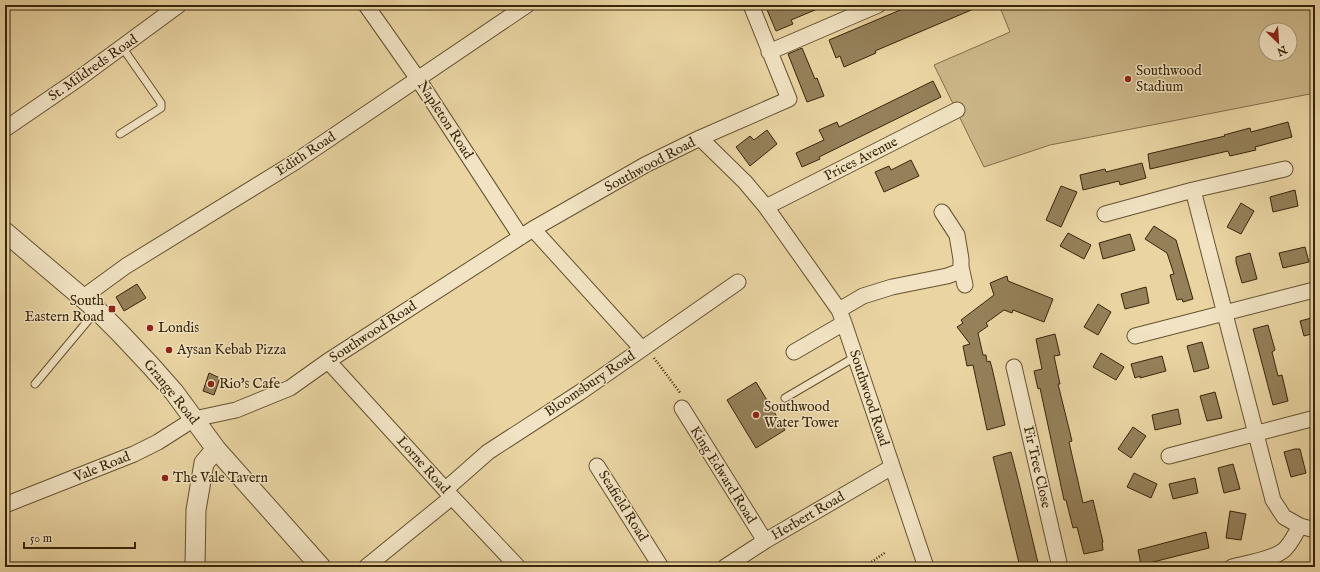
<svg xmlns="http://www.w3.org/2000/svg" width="1320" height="572" font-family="'IM FELL English',serif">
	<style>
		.green { fill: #cbb688; stroke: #826e48; fill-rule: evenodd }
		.building { fill: #948059; stroke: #382609 }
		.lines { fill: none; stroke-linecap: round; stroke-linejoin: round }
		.service-casing { stroke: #64522f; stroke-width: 9 }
		.minor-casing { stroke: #64522f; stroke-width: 17 }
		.tertiary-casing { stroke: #64522f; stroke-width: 21 }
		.path { stroke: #382609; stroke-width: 2.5; stroke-dasharray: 1 2; stroke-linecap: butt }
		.service { stroke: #f1e3c3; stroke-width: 7 }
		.minor { stroke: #f1e3c3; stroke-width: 15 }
		.tertiary { stroke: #f1e3c3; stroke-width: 19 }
		.poi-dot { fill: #8f2418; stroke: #f1e3c3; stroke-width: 1.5 }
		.labels { text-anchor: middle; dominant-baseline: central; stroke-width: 3; stroke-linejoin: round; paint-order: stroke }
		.street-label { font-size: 14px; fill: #382609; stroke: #f1e3c3 }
		.poi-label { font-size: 14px; fill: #382609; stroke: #f1e3c3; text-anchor: start }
	</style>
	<rect width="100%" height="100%" fill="#e9d4a2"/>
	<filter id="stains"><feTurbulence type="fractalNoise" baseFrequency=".005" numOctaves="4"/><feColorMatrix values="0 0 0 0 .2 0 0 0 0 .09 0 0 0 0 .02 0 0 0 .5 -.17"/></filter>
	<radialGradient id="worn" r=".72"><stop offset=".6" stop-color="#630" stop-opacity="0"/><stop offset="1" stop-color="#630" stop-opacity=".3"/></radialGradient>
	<path class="green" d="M999,5H1315V93L1050,145L984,167L934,65L1010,32ZM1266,30H1290V54H1266Z"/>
	<path class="building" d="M765,5H827L791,20L793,24L776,31Z
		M912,5H983L875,51L876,53L844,67L840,56L836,58L829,40Z
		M802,48L815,79L817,78L824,96L807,102L788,54Z
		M933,81L941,97L819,157L820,159L802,167L796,153L824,140L819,130L837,122L839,127Z
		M1288,122L1292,137L1255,147L1256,150L1230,156L1228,151L1150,169L1148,154L1225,136L1224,135L1250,128L1251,132Z
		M767,130L777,144L750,166L736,147L750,136L754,140Z
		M911,160L919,176L884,192L875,172L889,166L891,170Z
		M1142,163L1146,178L1120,185L1119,181L1083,190L1080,175L1105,169L1106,172Z
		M1061,186L1077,192L1061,227L1046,220Z
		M1295,190L1298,206L1273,212L1270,197Z
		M1241,203L1254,211L1241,234L1227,227Z
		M1154,226L1176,240L1193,299L1183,302L1182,299L1177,300L1170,275L1174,274L1167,253L1145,239Z
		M1068,233L1091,245L1084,259L1060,246Z
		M1130,234L1135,250L1103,259L1099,243Z
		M1305,247L1309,262L1283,268L1279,253Z
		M1250,253L1257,279L1242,283L1236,262V257Z
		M1007,276L1008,281L1053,299L1044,322L1013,310L1012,313L1004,310L986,323L988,326L978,333L983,355H986L987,362L990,361L992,368L1005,425L987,430L973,365L967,366L963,346L970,344L957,327L963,323L961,320L994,295L990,283Z
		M137,284L146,298L124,311L116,297Z
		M1146,287L1149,303L1125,309L1121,294Z
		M1098,304L1111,312L1098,335L1084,327Z
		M1315,317V333L1304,336L1300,321Z
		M1268,325L1275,350L1272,352L1278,376L1282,375L1288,401L1273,405L1253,329Z
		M1055,334L1060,355L1054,356L1060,384H1058L1072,441L1069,442L1083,503L1093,500L1103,542H1102L1103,550L1084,554L1077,527L1073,528L1066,500H1064L1040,388L1038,389L1034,371L1042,369L1036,339Z
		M1202,342L1209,368L1194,372L1187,346Z
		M1101,353L1124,367L1116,380L1093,367Z
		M1162,356L1166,371L1140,378V376L1135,378L1131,364Z
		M209,373L220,378L214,395L203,391Z
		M756,382L785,430L756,448L727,400Z
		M1215,392L1222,418L1207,421L1200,396Z
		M1178,409L1181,424L1155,430L1152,415Z
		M1133,427L1146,436L1131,458L1118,449Z
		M1295,449H1300L1306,473L1291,477L1284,452Z
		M1011,452L1019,483L1039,567H1020L993,457Z
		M1233,464L1240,489L1224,493L1218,468Z
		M1134,473L1157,484L1151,498L1127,487Z
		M1195,478L1198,493L1173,499L1169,484Z
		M1230,511L1246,514L1241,540L1226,538Z
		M1206,532L1209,548L1141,565L1138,550Z"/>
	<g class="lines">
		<defs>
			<path id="service" d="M120,134L161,108V103L122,47
				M35,384L96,311
				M785,398L855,357"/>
			<path id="minor" d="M366,5L418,79L521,237
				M769,52L878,5
				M5,129L81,77L179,5
				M700,138L745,182L766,207L839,310L844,323L926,567
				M1193,190L1273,500L1284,517L1300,526L1315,530
				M766,207L957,110
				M1105,214L1193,190L1285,169
				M533,229L642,349
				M961,267L965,285
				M82,298L126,266L295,162L527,5
				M839,310L863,296L892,287L947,276L958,272L961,267V259L957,235L942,212
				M1135,336L1314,290
				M794,352L844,323
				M328,361L452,497L518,567
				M1014,367L1060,567
				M682,408L765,541
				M1169,456L1315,418
				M597,466L661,567
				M446,489L488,452L579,393L738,282
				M5,505L134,454L158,442L194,419L236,410L290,388L328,361L533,229L645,165L700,138L789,99L751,5
				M366,567L452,497
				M725,567L765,541L892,467
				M1232,567C1247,563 1272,560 1284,550C1291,544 1295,534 1300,526"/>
			<path id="tertiary" d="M5,232L97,310L120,333L151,366L174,392L216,449L321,567
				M195,567L196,510L204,463L216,449"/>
		</defs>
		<use href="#service" class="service-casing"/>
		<use href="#minor" class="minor-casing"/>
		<use href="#tertiary" class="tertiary-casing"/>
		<path class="path" d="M654,358L681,394
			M864,567L886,552"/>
		<use href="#service" class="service"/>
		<use href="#minor" class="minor"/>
		<use href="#tertiary" class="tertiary"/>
	</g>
	<g class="poi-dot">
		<circle cx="1128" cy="79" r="4"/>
		<rect x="108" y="305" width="8" height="8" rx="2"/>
		<circle cx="150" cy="328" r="4"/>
		<circle cx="169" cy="350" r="4"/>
		<circle cx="211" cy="384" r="4"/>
		<circle cx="756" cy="415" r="4"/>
		<circle cx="165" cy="478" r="4"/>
	</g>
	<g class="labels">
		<g class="street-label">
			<text transform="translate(93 68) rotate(-35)">St. Mildreds Road</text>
			<text transform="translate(445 120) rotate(57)">Napleton Road</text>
			<text transform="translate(306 154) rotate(-33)">Edith Road</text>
			<text transform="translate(861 159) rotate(-27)">Prices Avenue</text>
			<text transform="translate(650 165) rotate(-28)">Southwood Road</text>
			<text transform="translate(373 332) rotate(-33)">Southwood Road</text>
			<text transform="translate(590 384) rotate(-34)">Bloomsbury Road</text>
			<text transform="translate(171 392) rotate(51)">Grange Road</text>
			<text transform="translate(869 398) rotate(72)">Southwood Road</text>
			<text transform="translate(423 465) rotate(48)">Lorne Road</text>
			<text transform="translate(102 467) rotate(-22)">Vale Road</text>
			<text transform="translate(1037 467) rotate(77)">Fir Tree Close</text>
			<text transform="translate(723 475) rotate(58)">King Edward Road</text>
			<text transform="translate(623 506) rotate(58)">Seafield Road</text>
			<text transform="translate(808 516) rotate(-30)">Herbert Road</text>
		</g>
		<g class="poi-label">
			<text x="1136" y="71">Southwood<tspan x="1136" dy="16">Stadium</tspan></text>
			<text x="104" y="301" text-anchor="end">South<tspan x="104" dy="16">Eastern Road</tspan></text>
			<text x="158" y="328">Londis</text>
			<text x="177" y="350">Aysan Kebab Pizza</text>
			<text x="219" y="384">Rio's Cafe</text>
			<text x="764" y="407">Southwood<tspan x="764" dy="16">Water Tower</tspan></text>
			<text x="173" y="478">The Vale Tavern</text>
		</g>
	</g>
	<rect width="1320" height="572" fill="none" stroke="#e9d4a2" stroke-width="20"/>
	<rect x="6" y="6" width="1308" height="560" fill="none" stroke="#382609" stroke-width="2"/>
	<rect x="10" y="10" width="1300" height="552" fill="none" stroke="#382609"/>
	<g transform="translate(1278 42) rotate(155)"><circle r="19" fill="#f1e3c3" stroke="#a79779"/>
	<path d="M0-3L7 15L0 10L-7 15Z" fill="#8f2418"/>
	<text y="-6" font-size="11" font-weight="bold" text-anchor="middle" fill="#382609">N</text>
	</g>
	<path d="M24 542v6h111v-6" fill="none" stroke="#382609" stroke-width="2"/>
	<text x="30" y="542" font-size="12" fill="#382609" stroke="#f1e3c3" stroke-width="3" paint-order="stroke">50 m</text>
	<rect width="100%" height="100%" filter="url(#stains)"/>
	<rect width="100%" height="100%" fill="url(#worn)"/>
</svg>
